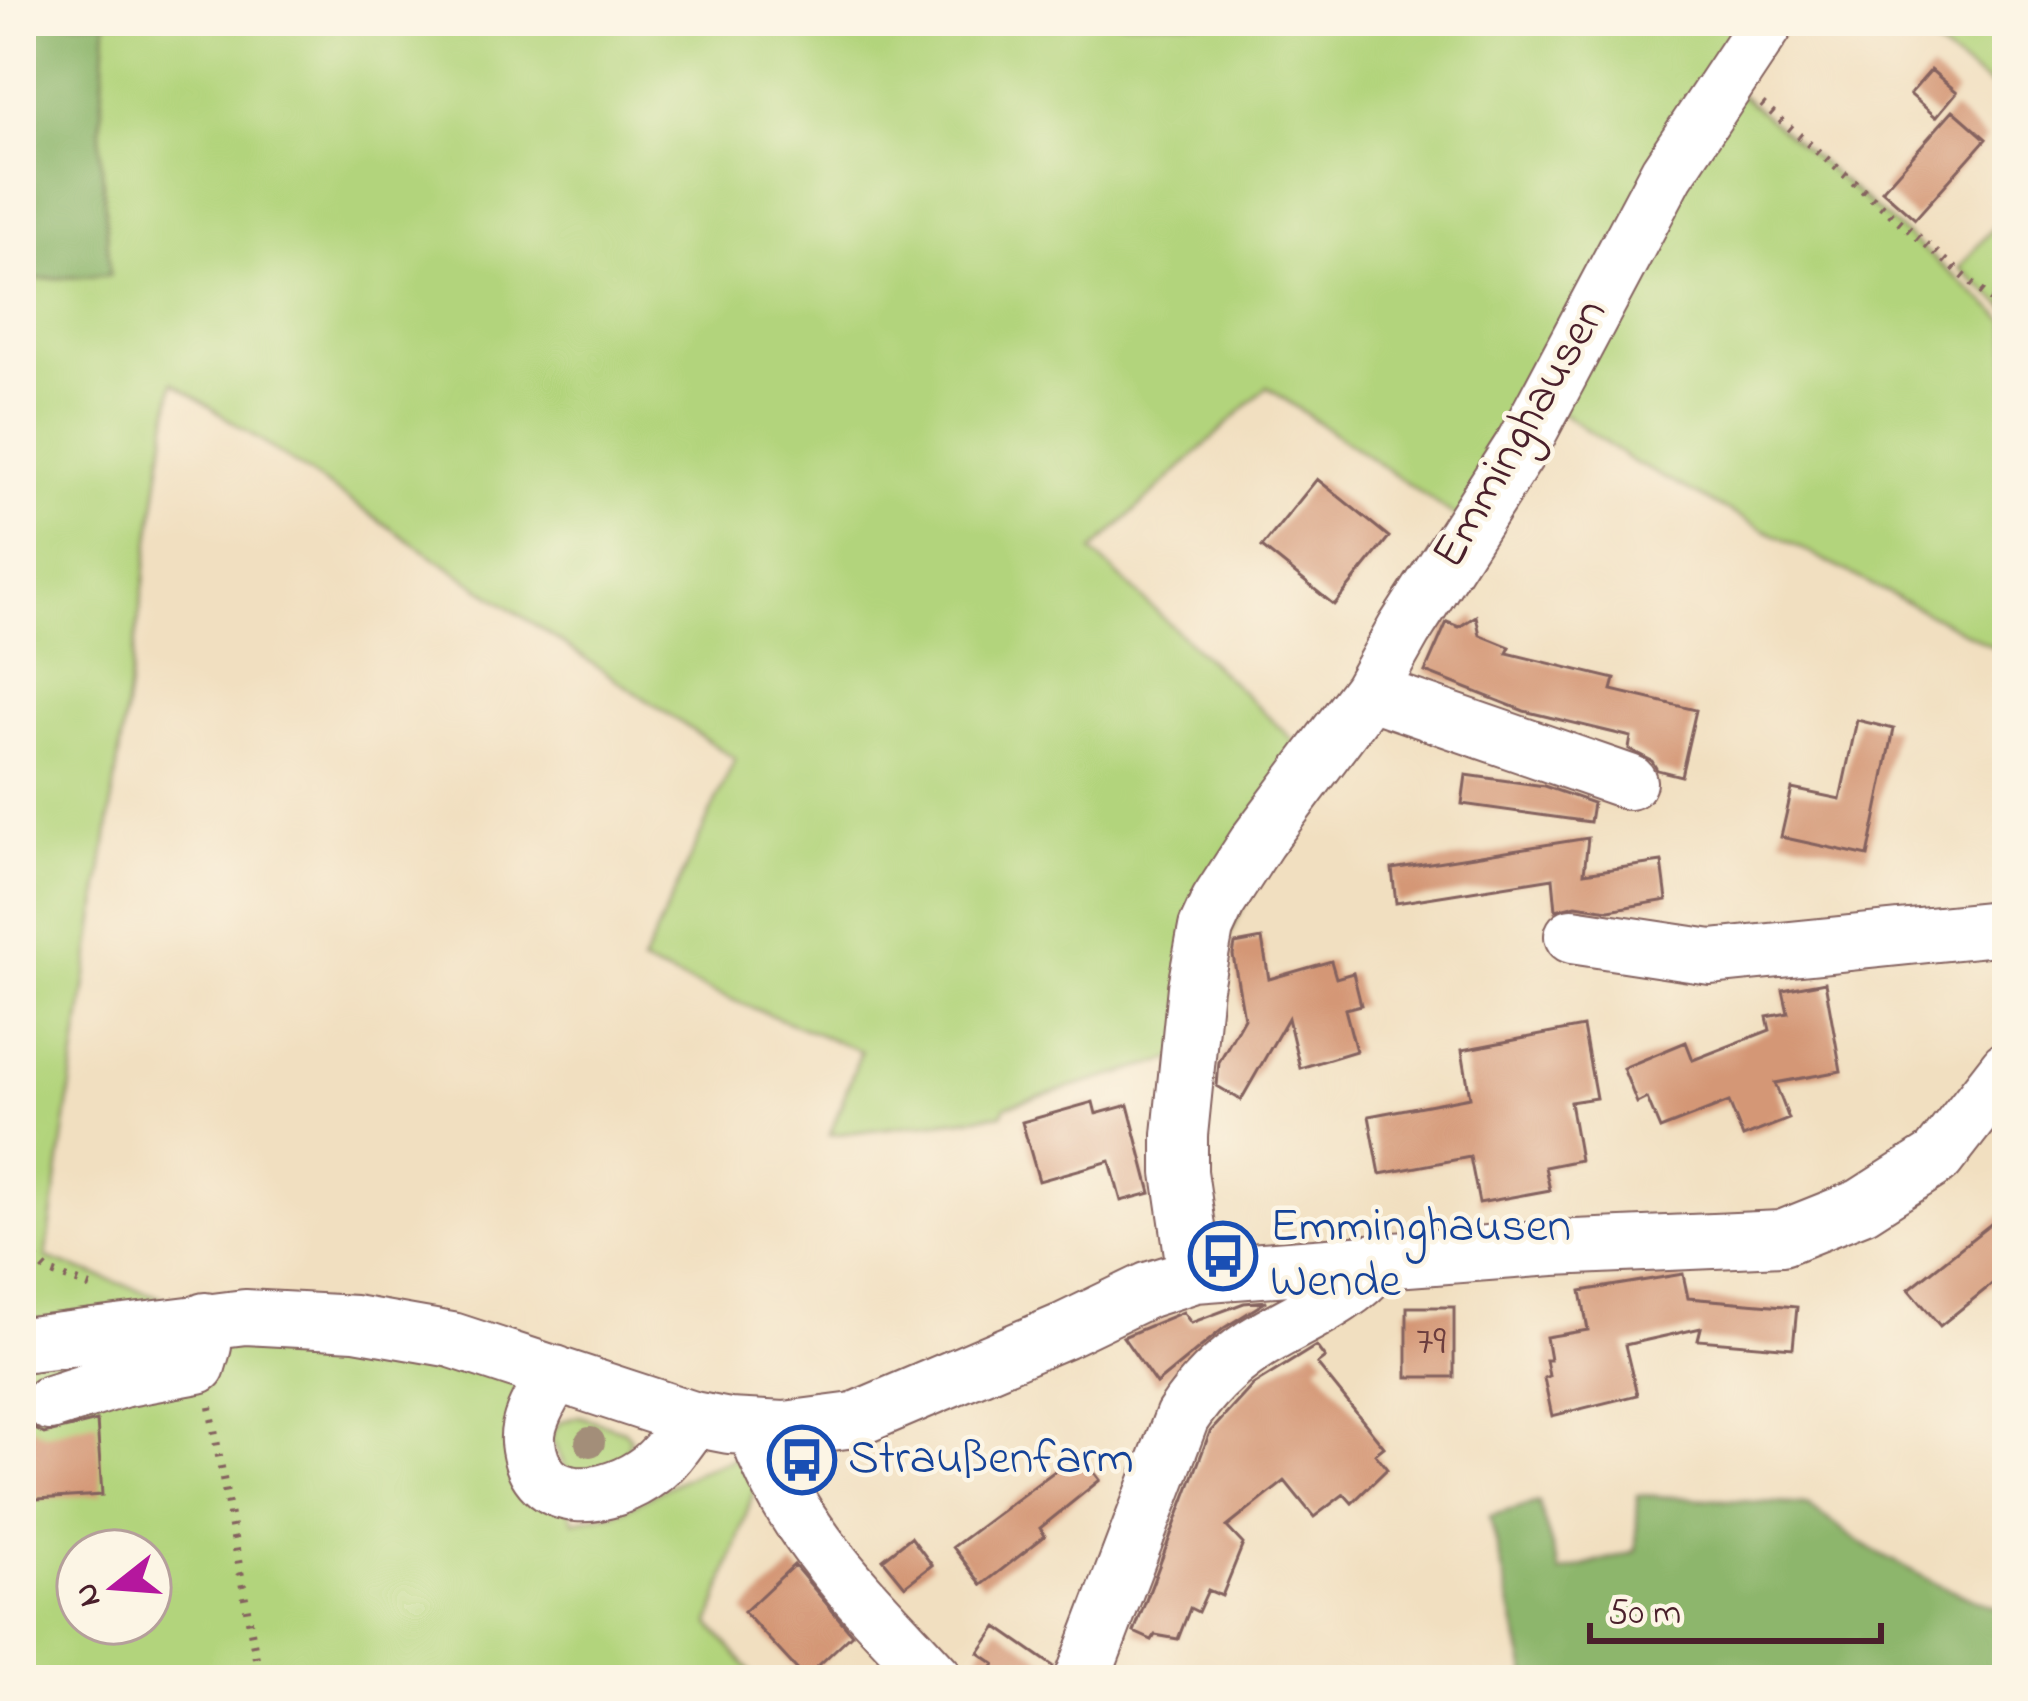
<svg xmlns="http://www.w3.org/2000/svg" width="2028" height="1701" font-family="'Indie Flower',sans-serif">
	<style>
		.green { fill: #b2d47c; stroke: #7e7a54; stroke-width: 3; fill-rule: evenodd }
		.forest { fill: #8db66c; stroke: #6c6a4c; stroke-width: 3 }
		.building { fill: #d49776 }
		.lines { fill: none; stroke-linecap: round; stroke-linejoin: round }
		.minor-casing { stroke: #84625f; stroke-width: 58 }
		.path { stroke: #84625f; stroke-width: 8; stroke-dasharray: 3 9; stroke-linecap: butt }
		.minor { stroke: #fff; stroke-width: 54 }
		.tree { fill: #a38e79 }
		.labels { text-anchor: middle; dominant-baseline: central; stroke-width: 9; stroke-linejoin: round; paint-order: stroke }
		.number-label { font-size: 42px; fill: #6c3d3e }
		.street-label { font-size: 48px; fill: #4a1f2b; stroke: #fcf5e5 }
		.transit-label { font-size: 48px; fill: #164399; stroke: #fcf5e5; text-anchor: start }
	</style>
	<rect width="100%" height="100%" fill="#fcf5e5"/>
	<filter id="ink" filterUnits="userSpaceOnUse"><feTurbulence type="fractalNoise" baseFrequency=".00833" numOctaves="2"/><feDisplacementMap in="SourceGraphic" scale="24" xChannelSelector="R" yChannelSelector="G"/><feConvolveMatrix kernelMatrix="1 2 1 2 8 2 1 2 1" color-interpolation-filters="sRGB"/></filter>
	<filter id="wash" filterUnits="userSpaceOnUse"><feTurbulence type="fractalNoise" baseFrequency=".004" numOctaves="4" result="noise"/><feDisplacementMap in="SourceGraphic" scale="48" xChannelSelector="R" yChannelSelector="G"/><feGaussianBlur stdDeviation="2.7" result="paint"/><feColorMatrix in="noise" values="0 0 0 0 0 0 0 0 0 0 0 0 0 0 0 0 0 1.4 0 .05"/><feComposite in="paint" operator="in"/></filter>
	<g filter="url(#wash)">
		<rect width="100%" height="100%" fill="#f1dfc0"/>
		<path class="green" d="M106,21H1762L1466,524L1267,387L1092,551L1309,755L1176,1058L1006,1106L1002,1114L830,1135L861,1051L642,964L735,759L173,382L46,1258L183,1305L21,1323V280L110,275L100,143Z
			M1899,21H2007V97Z
			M1729,85L2007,321V654L1631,461L1554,407Z
			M2007,211V308L1959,268Z
			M298,1331L511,1373L574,1521L618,1512L697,1472L743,1455L761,1469L710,1624L758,1680H21V1358ZM78,1551H150V1623H78Z
			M579,1416L624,1430L631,1438L622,1462L569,1475L550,1437L560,1422Z"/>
		<path class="forest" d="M21,21H106L100,143L110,275L21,280Z
			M1638,1495L1807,1505L1867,1547L1933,1582L2007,1613V1680H1528L1490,1516L1538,1502L1560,1573L1636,1551Z"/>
		<g id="blocks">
			<path class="building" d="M1931,70L1957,92L1936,117L1910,94Z
				M1953,110L1986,139L1915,219L1882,190Z
				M1317,479L1389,537L1334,605L1262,547Z
				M1476,616L1480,635L1510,647L1507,653L1615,679L1612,690L1696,710L1681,776L1657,770L1652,761L1629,749L1631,737L1524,711L1425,672L1447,622L1459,627Z
				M1857,720L1894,729L1868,856L1781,837L1792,789L1840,799Z
				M1466,775L1544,786L1593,803L1590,822L1462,804Z
				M1588,838L1584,873L1662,862L1667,900L1609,910L1576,905L1556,910L1553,878L1396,903L1392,869Z
				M1262,939L1269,979L1331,961L1336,978L1353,973L1361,1005L1345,1009L1356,1051L1300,1068L1288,1018L1241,1100L1217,1086L1219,1062L1244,1018L1233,955L1235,944Z
				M1825,982L1841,1071L1775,1083L1789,1119L1743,1137L1729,1102L1660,1129L1647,1098L1637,1103L1623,1068L1686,1042L1693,1060L1770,1030L1767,1017L1788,1013L1783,990Z
				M1583,1027L1596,1098L1570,1102L1580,1160L1545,1167L1550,1190L1479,1203L1470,1157L1380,1174L1369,1116L1470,1097L1462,1050Z
				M1093,1102L1096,1114L1128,1105L1151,1193L1121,1201L1110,1161L1039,1181L1022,1122Z
				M2007,1211V1272L1940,1326L1909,1289Z
				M1683,1274L1688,1298L1797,1307L1793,1348L1698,1340L1701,1328L1625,1345L1637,1395L1552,1416L1544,1378L1549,1376L1546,1360H1550L1546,1337L1588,1330L1581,1291Z
				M1267,1301L1224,1328L1156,1384L1123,1337L1183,1312L1191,1323L1244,1303Z
				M1407,1307H1454V1377H1407Z
				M1316,1346L1325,1358L1317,1364L1384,1447L1375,1454L1387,1469L1352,1503L1344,1494L1314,1517L1285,1481L1227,1527L1243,1544L1222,1596L1208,1590L1198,1612L1190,1608L1178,1639L1155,1635L1152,1640L1134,1632L1210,1432L1253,1385Z
				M21,1421L44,1434L97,1421L102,1495L21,1500Z
				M1079,1453L1100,1480L1040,1528L1045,1536L982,1585L953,1547Z
				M911,1537L932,1565L905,1586L883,1559Z
				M794,1565L852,1634L805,1678L744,1612Z
				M997,1627L1053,1666L1051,1680H985L995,1664L979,1653Z"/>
		</g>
	</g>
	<g filter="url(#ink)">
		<use href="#blocks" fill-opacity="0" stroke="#84625f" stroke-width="3"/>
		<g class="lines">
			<defs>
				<path id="minor" d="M1369,692L1629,782
					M1572,936L1711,957L2007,927
					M1195,1275L1180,1172V1135L1195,987L1206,928L1218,902L1258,840L1369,692L1404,630L1522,446L1667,173L1768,21
					M21,1345L245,1317L355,1323L452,1340L693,1419L729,1426L785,1429L854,1420L1063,1331L1148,1290L1195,1275L1553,1248L1782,1238L1862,1206L1937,1158L2007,1068
					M555,1373C545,1393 526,1418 528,1442C535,1513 610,1501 651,1469C668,1456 680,1436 693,1419
					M50,1403L122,1380L198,1366L204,1346L205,1320
					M755,1429C791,1534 864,1600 937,1680
					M1082,1680L1182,1417C1201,1388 1224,1365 1254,1345C1296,1318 1345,1302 1377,1263"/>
			</defs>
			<use href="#minor" class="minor-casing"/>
			<path class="path" d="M1762,104L2007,313
				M35,1259L49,1272L94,1288
				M210,1407L260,1680"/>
			<use href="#minor" class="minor"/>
		</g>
		<circle class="tree" cx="590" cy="1442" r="15"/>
	</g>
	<defs>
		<symbol id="bus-ring" viewBox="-11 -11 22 22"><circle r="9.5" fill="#fcf5e5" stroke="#1a4fb4" stroke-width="1.5"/><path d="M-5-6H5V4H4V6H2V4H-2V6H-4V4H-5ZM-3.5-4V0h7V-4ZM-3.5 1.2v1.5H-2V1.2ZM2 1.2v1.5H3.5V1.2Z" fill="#1a4fb4"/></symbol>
	</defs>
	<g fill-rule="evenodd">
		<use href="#bus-ring" x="1185" y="1218" width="76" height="76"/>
		<use href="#bus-ring" x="764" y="1422" width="76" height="76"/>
	</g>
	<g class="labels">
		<g class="number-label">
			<text x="1431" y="1342">79</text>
		</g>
		<g class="street-label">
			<text transform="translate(1521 434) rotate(-60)">Emminghausen</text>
		</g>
		<g class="transit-label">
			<text x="1270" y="1228">Emminghausen<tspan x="1270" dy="55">Wende</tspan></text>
			<text x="848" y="1460">Straußenfarm</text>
		</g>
	</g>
	<rect width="2028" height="1701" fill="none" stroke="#fcf5e5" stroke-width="72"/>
	<g transform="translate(114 1587) rotate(253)"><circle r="57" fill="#fcf5e5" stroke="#b59f9b" stroke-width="3"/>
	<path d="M0-9L21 45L0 30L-21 45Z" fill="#b5179e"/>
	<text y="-18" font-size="33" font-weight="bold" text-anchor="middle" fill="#4a1f2b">N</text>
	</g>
	<path d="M1590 1623v18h291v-18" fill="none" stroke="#4a1f2b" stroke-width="6"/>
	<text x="1608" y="1623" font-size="36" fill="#4a1f2b" stroke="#fcf5e5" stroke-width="9" paint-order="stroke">50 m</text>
</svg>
